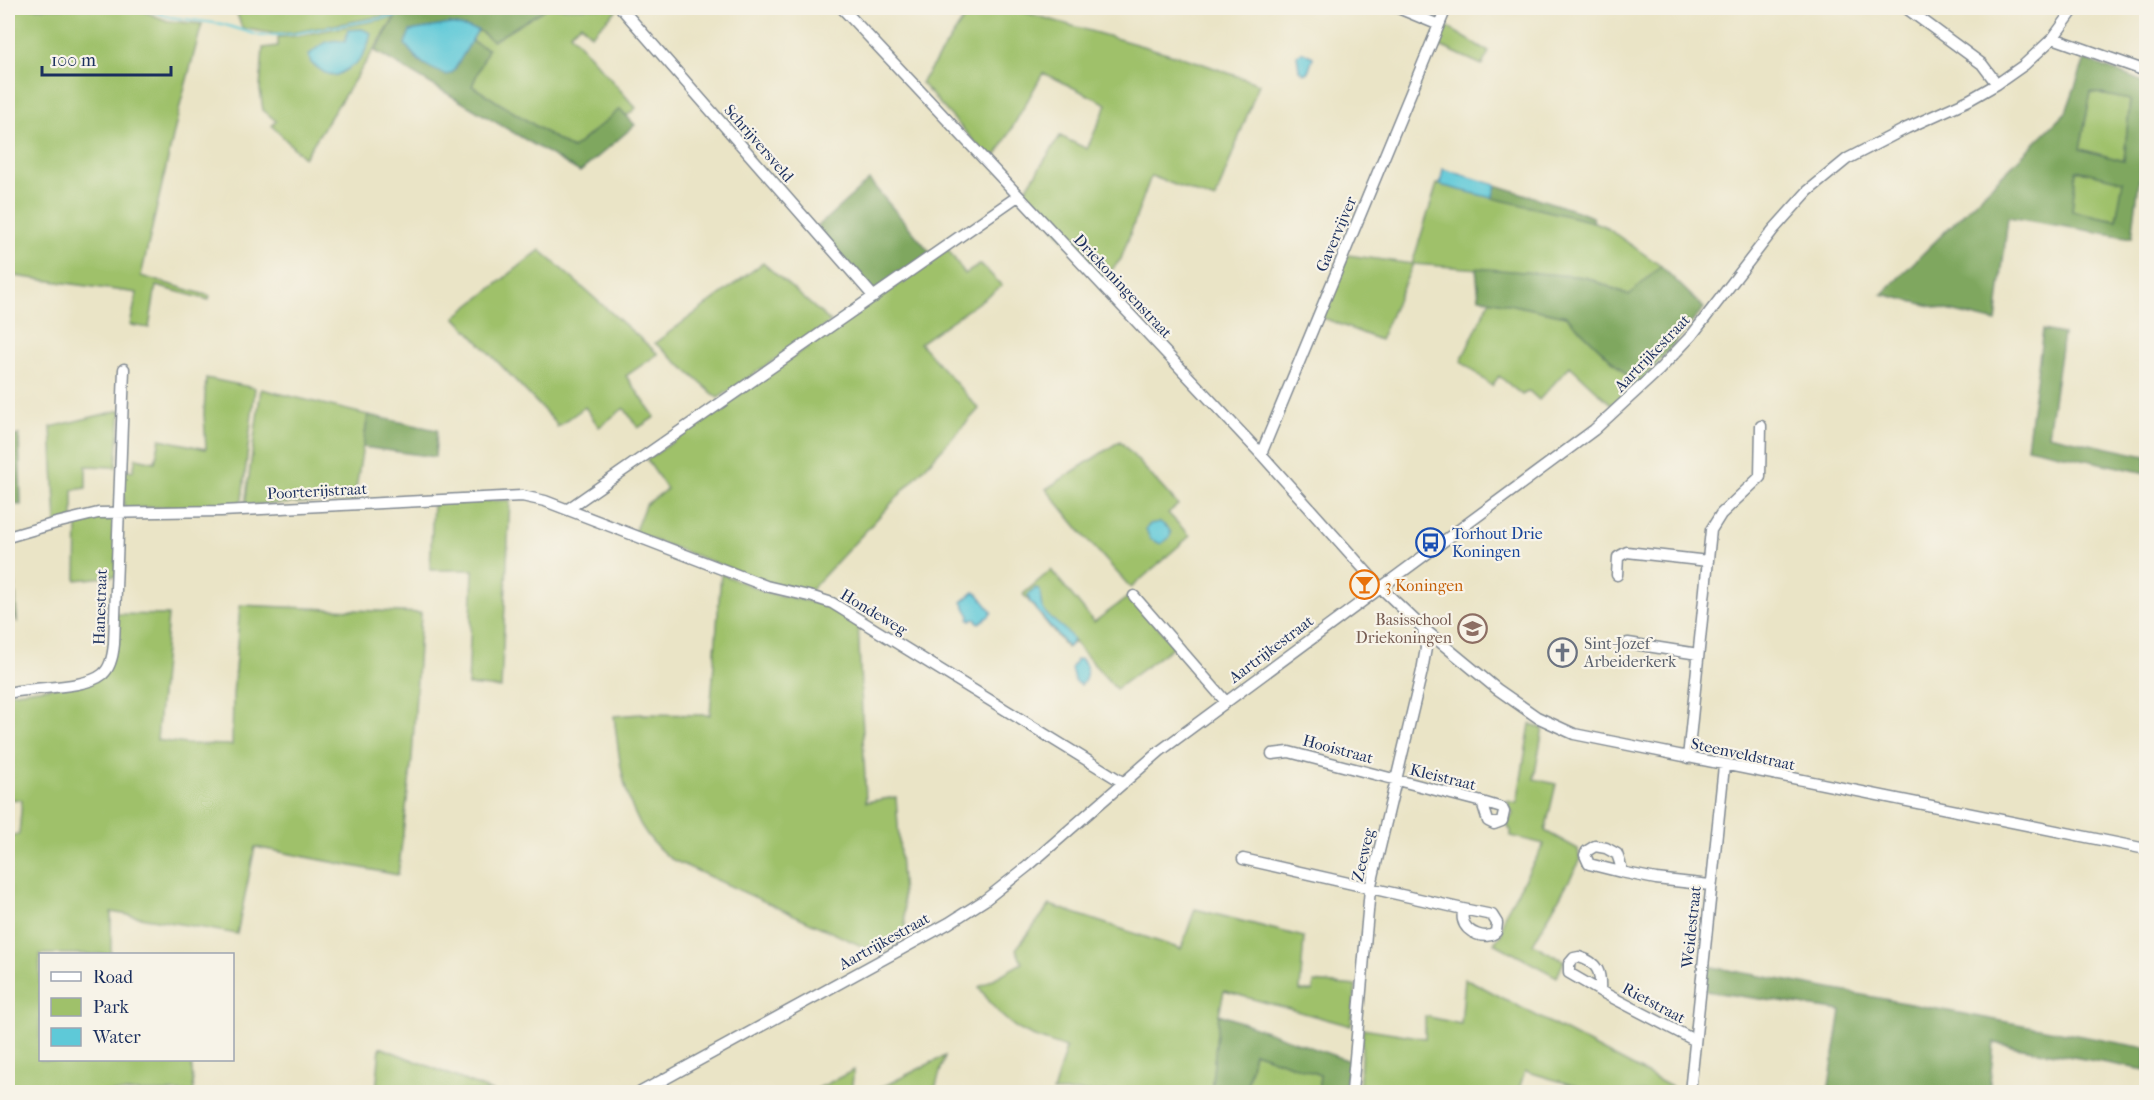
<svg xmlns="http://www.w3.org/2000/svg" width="2154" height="1100" font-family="'IM FELL French Canon',serif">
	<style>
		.green { fill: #9fc16a; stroke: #5d7864; stroke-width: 1.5 }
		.forest { fill: #7fa75e; stroke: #4d6b5e; stroke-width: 1.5; fill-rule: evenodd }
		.water { fill: #5ec9d8; stroke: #3c7c9b; stroke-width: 1.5 }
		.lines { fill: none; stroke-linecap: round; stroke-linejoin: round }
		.stream { stroke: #5ec9d8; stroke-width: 2 }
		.minor-casing { stroke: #828a92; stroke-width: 13 }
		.minor { stroke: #fff; stroke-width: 10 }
		.labels { text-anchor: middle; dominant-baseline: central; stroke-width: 4.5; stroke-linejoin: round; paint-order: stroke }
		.street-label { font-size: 16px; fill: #1b2f5e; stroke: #f7f3e8 }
		.transit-label { font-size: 16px; fill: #164399; stroke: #f7f3e8; text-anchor: start }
		.food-label { font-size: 16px; fill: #c56008; stroke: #f7f3e8; text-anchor: start }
		.education-label { font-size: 16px; fill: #785e54; stroke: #f7f3e8; text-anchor: end }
		.worship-label { font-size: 16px; fill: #5b616d; stroke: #f7f3e8; text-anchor: start }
	</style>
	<rect width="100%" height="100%" fill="#f7f3e8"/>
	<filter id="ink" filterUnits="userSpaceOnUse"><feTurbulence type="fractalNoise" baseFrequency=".0167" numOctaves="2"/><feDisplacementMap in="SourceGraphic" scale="12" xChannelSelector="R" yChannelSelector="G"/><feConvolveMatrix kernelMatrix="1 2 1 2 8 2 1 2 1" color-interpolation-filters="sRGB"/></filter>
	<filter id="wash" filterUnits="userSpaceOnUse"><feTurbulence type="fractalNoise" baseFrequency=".008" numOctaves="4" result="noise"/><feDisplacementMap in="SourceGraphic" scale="24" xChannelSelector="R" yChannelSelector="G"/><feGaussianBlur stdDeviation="1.35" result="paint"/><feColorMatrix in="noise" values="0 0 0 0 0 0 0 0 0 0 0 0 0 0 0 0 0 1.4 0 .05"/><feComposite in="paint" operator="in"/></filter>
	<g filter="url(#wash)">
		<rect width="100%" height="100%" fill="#eae4c6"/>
		<path class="green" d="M8,8H135L168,21L202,24L181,102L141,276L210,296L209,300L156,286L149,328L130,325L137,293L8,275Z
			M235,8H401L398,13L291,33H270L242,28Z
			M547,8H617L618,9L591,35L581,24L570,33L636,108L627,116L620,109L572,149L472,86L488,49L471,41L478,30L493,41Z
			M971,8H1010L1195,61L1259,84L1215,200L1151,176L1121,259L1102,281L1023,194L1060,136L1087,149L1107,104L1043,73L993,162L921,83Z
			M395,17L304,158L272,126L276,121L263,110L260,89L263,48L278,46V37L297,36Z
			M1444,25L1489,52L1482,65L1436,44Z
			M2091,92L2130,100L2124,161L2080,149Z
			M2076,170L2124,181L2116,220L2072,211Z
			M1437,184L1594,222L1604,226L1661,266L1630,295L1585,277L1413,264L1380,340L1321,317L1348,255L1412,264Z
			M947,248L965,274L981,264L1002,286L920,343L979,409L809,592L781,587L634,533L645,505L667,489L647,460Z
			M540,250L658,354L626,376L655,417L638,428L624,408L599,427L585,407L557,427L555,422L455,317Z
			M763,263L831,322L718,398L655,343Z
			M1490,300L1566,316L1638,386L1613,406L1570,366L1539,400L1529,391L1522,395L1499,376L1492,386L1461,361Z
			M206,378L255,388L242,500L238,505L231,506L124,508L123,469L133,471L136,458L155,462L160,439L206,449L204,414Z
			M261,389L368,415L354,501L245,505Z
			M121,410L116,467L86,466V488L73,490V519L56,523L51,427Z
			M1120,441L1178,505L1168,513L1190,536L1131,588L1086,538L1046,489Z
			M510,500L501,688L468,685L473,570H430L433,503Z
			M118,512L116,576L76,580L77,518Z
			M1051,570L1094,622L1131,595L1174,646L1116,689L1074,642L1067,648L1023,594Z
			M721,574L769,593L826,605L858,622L866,802L896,797L906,938L879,954L671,859C624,823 621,771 614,716L641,714L710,715Z
			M240,605L421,613L412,759L398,875L255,847L237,934L111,912V954H40V1060H191L194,1092H8V836L19,834L22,800L8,799V693L83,683L104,673L115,614L168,615L157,740L186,744L232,745L233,695Z
			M1530,724L1543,728L1534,779L1556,784L1545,831L1578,849L1580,861L1533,944L1564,961L1557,977L1494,943L1502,933L1504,916L1544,844L1511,836V831L1507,824L1513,814L1507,801L1517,803Z
			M1050,905L1181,949L1195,909L1304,937L1300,991H1313L1314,982L1356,986L1351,1026L1224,991L1219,1014L1211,1092H1053L1066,1048C1048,1041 1025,1036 1010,1023C997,1013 988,1000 979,987L1022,963L1016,949Z
			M1465,979L1471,981L1681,1092H1596L1525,1071L1518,1092H1359L1363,1028L1425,1038V1016L1461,1024Z
			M380,1047L494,1092H376Z
			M1254,1052L1320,1075L1318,1092H1246Z
			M945,1056L934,1092H872Z
			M854,1070L851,1092H811Z"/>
		<path class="forest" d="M401,8H547L493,41L478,30L450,24L405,44C421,67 426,67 453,72L471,41L488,49L472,86L572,149L620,109L635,125L580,172L375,51Z
			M2085,59L2146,83V126L2132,238L2008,217L1996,322L1882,294L2066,112ZM2091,92L2130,100L2124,161L2080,149ZM2076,170L2123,181L2116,220L2072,211Z
			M869,180L930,252L872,293L817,227Z
			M1496,185L1580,212L1592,217L1594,222L1492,198Z
			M1661,266L1704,308L1638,386L1566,316L1479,298L1476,268L1585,277L1629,295Z
			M2043,330L2063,334L2048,435L2146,456V473L2027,447Z
			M368,415L437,430L435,457L363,447Z
			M19,435L21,505L8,504V438Z
			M12,536L17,621L8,608V537Z
			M1707,966L2146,1048V1070L1994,1043L1989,1092H1828L1841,1011L1706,991Z
			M1219,1014L1349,1061L1345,1092H1318L1320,1075L1254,1052L1246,1092H1211Z"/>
		<path class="water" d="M450,24L478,30L453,72L447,75C426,67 418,62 405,44L410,31Z
			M362,29L371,33C366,58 357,65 335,76L325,73L311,63L309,55C319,45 330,37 345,42L348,30Z
			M1303,52L1313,57L1309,70L1305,74L1299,70L1297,55Z
			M1443,169L1496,185L1492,198L1440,185Z
			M1160,522L1168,528L1171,533L1169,538L1161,544L1150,539L1146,529L1150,524Z
			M1036,588L1040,590C1041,596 1040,604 1043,609C1050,622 1066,626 1073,640L1069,647L1067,646L1030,602L1028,595Z
			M974,592L978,594L992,612L989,616L979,623L975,619L971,620L969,619L970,616L962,602Z
			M1081,659C1089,667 1088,677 1081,685L1075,681L1071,669L1076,660Z"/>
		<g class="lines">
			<path class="stream" d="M145,8L170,17L222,24L261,36L292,34L440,8"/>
		</g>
	</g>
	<g filter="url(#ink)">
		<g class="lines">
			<defs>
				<path id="minor" d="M621,8L874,297
					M842,8L1261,454L1380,587L1423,628L1497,689L1537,717L1574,734L2146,849
					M1398,8L1439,25
					M1906,8L1982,64L1997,84
					M2053,38L2146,71
					M1261,454L1446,8
					M568,509L1018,196
					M8,537L56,523L98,513L221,511L522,496L545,501L766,586L813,597L832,603L1124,783
					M1617,575L1618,557L1627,552L1708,561
					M1134,596L1226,702
					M1628,643L1698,654
					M8,693C33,686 83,690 103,674C111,667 113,655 114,644L124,369
					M1272,754L1289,752L1482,802L1488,821L1494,824L1502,821L1504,812L1502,808L1482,802
					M1688,758L1711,530L1721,514L1760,477L1761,426
					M1595,846L1606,848L1617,854L1621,866V872L1589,864L1585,855L1587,851Z
					M1243,859L1463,909
					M1621,872L1656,879L1710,885
					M1463,909L1492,915L1497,923L1496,932C1486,941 1466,933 1463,920C1462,916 1463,913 1463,909Z
					M1579,957C1599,963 1601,973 1600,991L1569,973V964L1574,958Z
					M1600,991L1694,1040
					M641,1092L949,923L985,900L1028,866L1160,751L1594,430L1659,370L1692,335L1773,230L1808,191L1847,159L1907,128L1969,100L1997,84L2024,65L2053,38L2075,8
					M1352,1092L1370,889L1422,671L1426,648L1423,628
					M1690,1092L1724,766"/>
			</defs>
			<use href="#minor" class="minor-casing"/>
			<use href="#minor" class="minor"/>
		</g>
	</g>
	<defs>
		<symbol id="bus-ring" viewBox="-11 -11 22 22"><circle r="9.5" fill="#f7f3e8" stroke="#1a4fb4" stroke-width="1.5"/><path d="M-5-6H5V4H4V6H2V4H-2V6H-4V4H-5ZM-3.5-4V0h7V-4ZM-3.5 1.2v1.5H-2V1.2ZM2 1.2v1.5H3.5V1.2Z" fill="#1a4fb4"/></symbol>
		<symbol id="bar-ring" viewBox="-11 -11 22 22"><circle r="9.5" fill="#f7f3e8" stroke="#e8710a" stroke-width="1.5"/><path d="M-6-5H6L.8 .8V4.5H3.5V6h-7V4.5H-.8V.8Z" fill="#e8710a"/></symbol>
		<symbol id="school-ring" viewBox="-11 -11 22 22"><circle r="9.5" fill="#f7f3e8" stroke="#8d6e63" stroke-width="1.5"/><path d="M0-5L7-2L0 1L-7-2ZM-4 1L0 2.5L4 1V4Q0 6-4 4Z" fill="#8d6e63"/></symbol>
		<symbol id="church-ring" viewBox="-11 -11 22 22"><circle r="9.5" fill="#f7f3e8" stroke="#6b7280" stroke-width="1.5"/><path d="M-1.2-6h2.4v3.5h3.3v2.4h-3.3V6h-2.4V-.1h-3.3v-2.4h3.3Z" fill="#6b7280"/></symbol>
	</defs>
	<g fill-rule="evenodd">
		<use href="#bus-ring" x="1414" y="526" width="33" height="33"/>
		<use href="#bar-ring" x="1348" y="568" width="33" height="33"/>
		<use href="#school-ring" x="1456" y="612" width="33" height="33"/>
		<use href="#church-ring" x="1546" y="636" width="33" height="33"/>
	</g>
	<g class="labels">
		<g class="street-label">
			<text transform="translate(759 143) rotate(49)">Schrijversveld</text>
			<text transform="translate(1336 234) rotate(-67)">Gavervijver</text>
			<text transform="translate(1123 286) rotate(47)">Driekoningenstraat</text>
			<text transform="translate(1652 353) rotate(-46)">Aartrijkestraat</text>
			<text transform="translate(317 491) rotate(-3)">Poorterijstraat</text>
			<text transform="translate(100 607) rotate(-88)">Hanestraat</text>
			<text transform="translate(874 612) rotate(31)">Hondeweg</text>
			<text transform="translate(1271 649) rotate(-37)">Aartrijkestraat</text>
			<text transform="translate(1338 749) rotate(15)">Hooistraat</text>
			<text transform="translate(1743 754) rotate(12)">Steenveldstraat</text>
			<text transform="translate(1443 777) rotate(14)">Kleistraat</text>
			<text transform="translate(1363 855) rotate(-77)">Zeeweg</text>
			<text transform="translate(1691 927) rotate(-84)">Weidestraat</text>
			<text transform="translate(884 941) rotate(-29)">Aartrijkestraat</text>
			<text transform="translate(1654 1003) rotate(28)">Rietstraat</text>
		</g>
		<g class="transit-label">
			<text x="1452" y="533">Torhout Drie<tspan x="1452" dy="18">Koningen</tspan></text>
		</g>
		<g class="food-label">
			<text x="1385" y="585">3 Koningen</text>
		</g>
		<g class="education-label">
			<text x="1452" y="619">Basisschool<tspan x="1452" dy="18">Driekoningen</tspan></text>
		</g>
		<g class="worship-label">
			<text x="1584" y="643">Sint-Jozef<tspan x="1584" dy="18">Arbeiderkerk</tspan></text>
		</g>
	</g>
	<rect width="2154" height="1100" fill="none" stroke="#f7f3e8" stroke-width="30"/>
	<rect x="39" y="953" width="195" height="108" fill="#f7f3e8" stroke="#9fa5b1" stroke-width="1.5"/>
	<rect x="51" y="972" width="30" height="9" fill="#ffffff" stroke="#9fa5b1" stroke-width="1.5"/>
	<text x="93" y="983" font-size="18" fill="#1b2f5e">Road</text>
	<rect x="51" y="998" width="30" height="18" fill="#9fc16a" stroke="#9fa5b1" stroke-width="1.5"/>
	<text x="93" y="1013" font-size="18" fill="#1b2f5e">Park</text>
	<rect x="51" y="1028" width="30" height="18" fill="#5ec9d8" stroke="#9fa5b1" stroke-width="1.5"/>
	<text x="93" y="1043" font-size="18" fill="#1b2f5e">Water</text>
	<path d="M42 66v9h129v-9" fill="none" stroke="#1b2f5e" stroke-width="3"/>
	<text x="51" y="66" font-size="18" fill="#1b2f5e" stroke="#f7f3e8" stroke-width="4.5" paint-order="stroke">100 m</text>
</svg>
